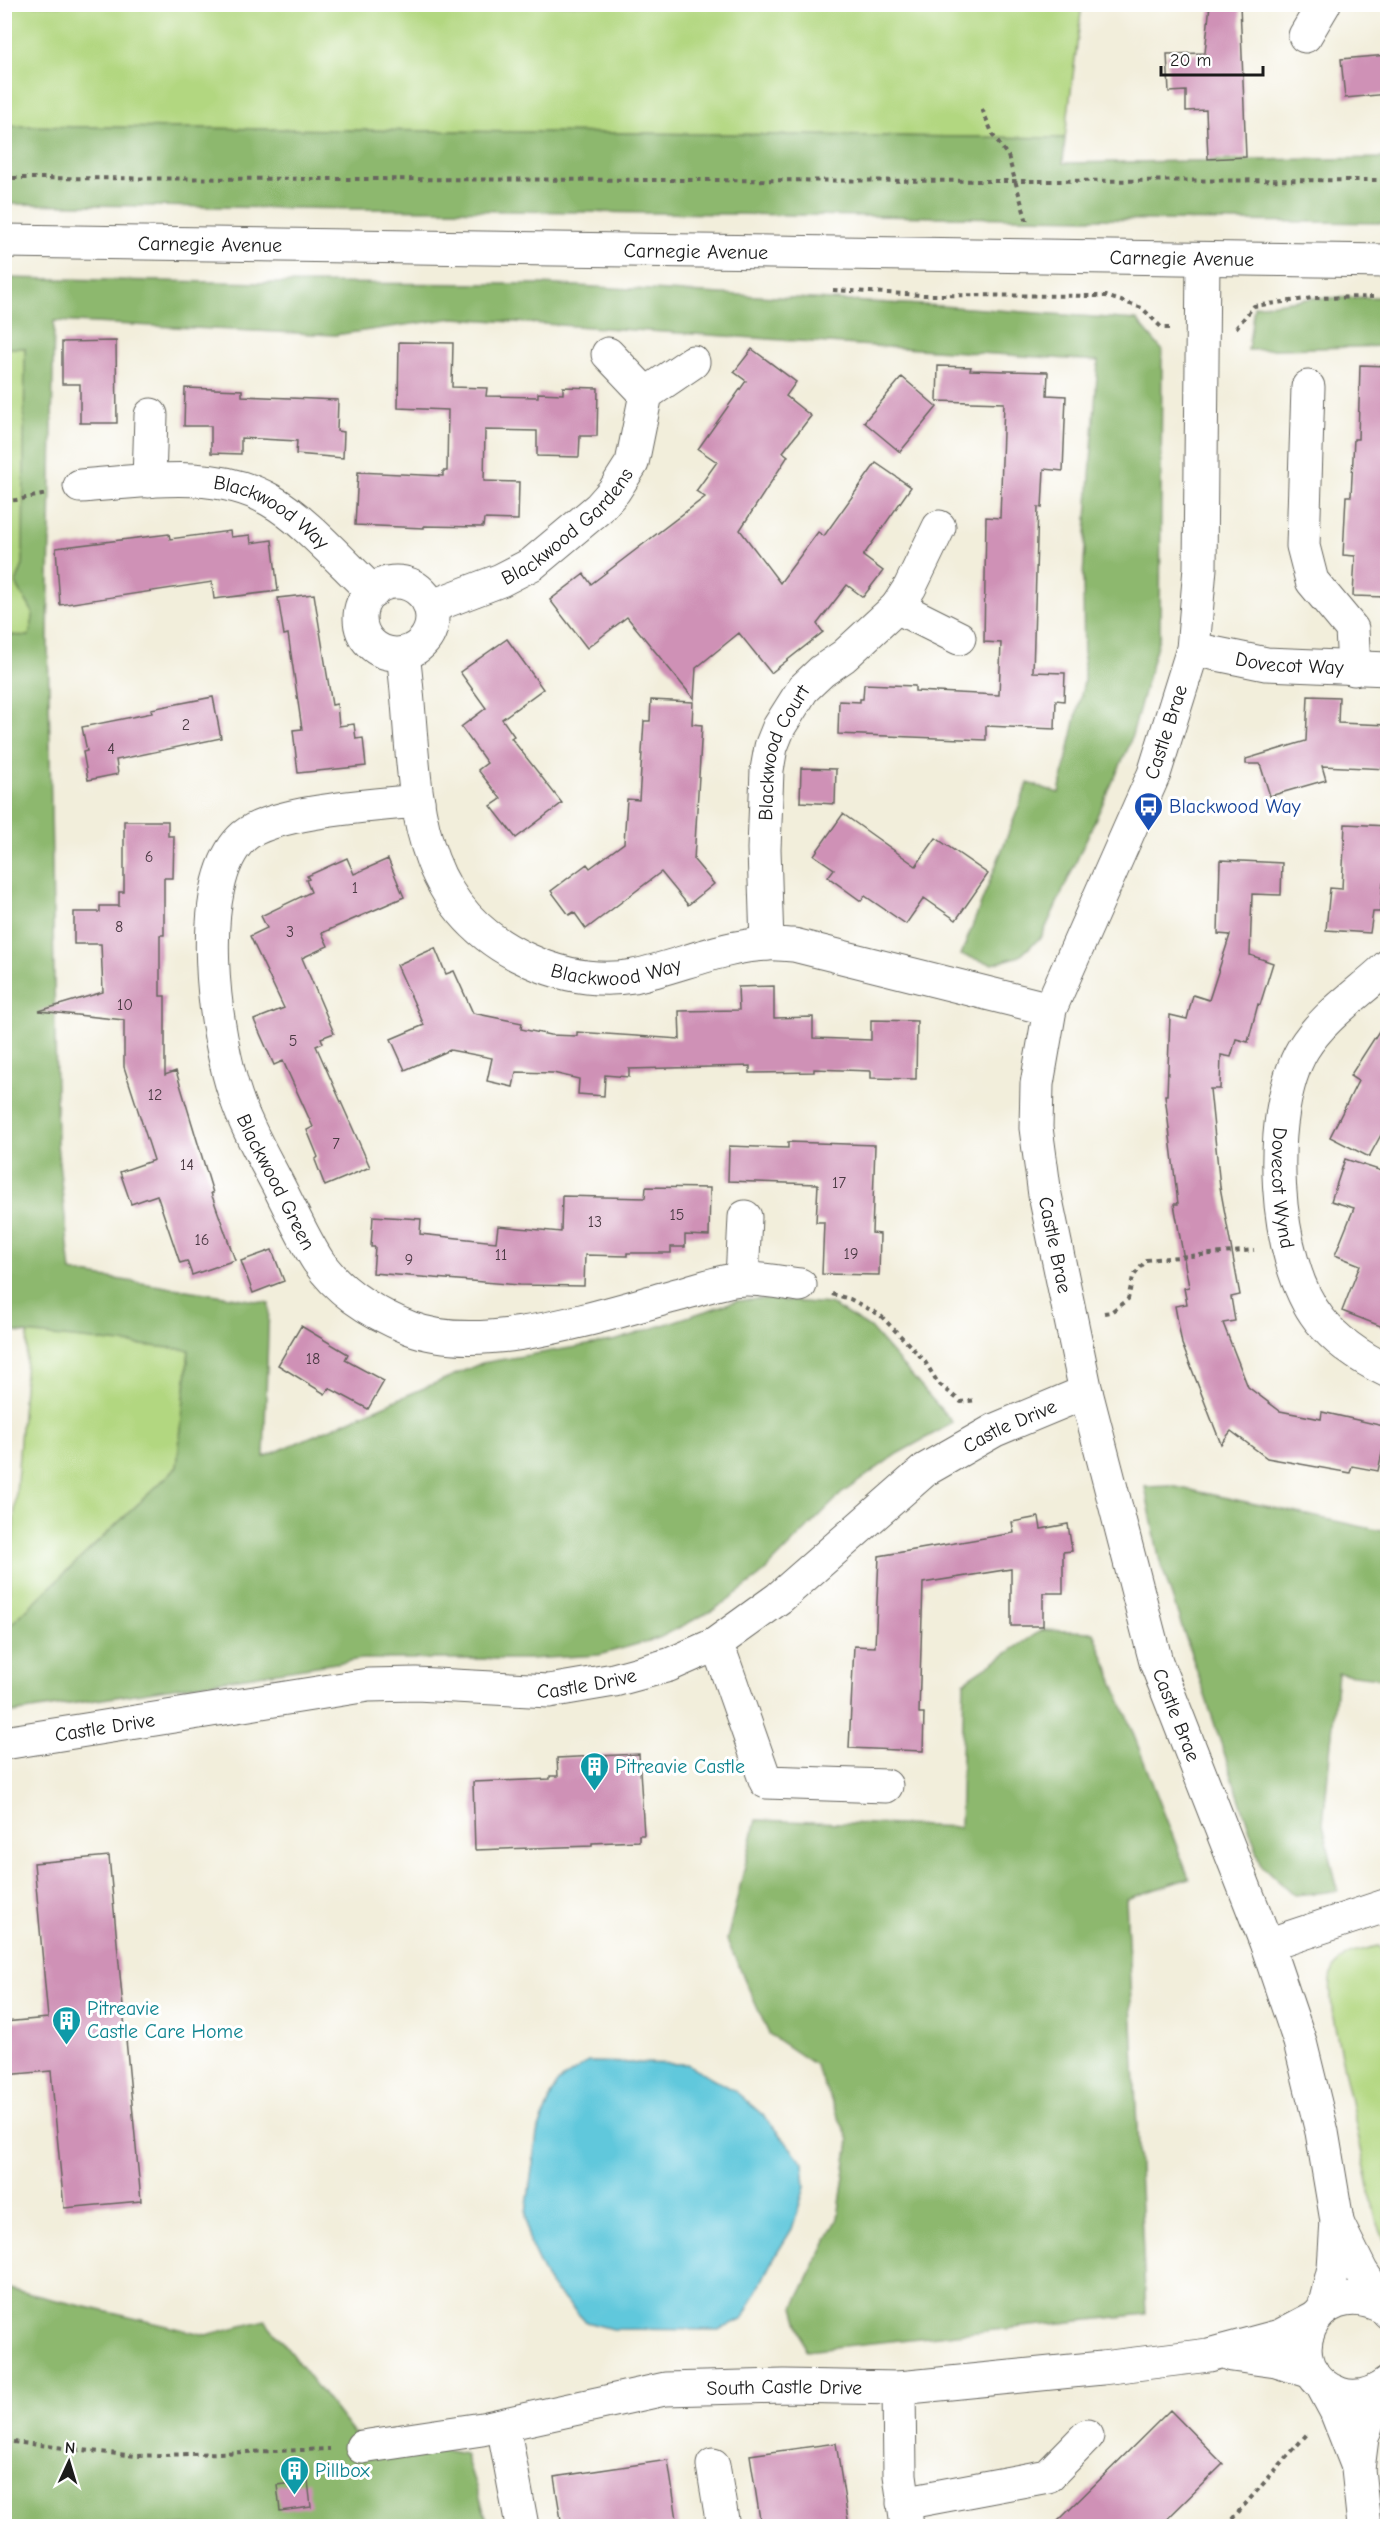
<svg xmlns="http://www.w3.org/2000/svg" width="1392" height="2531" font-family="'Comic Neue',sans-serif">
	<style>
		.green { fill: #b2d780; stroke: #677a4e; stroke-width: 1.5 }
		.forest { fill: #8db86e; stroke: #546a45; stroke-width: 1.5 }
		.water { fill: #60c8dc; stroke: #3e727c; stroke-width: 1.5 }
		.building { fill: #cf91b6 }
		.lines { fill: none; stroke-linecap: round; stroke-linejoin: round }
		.minor-casing { stroke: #67665f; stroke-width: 35 }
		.path { stroke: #67665f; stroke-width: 4; stroke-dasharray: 4.5 4.5; stroke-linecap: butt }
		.minor { stroke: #fff; stroke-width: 33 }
		.labels { text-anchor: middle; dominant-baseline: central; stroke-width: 6; stroke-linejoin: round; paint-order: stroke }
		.number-label { font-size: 16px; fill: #493942 }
		.street-label { font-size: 20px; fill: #1c1c1c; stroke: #fff }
		.transit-label { font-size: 20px; fill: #164399; stroke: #fff; text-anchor: start }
		.culture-label { font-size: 20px; fill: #0d838f; stroke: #fff; text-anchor: start }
	</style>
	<rect width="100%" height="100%" fill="#fff"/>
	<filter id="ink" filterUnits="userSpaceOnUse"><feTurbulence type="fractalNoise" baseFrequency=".0167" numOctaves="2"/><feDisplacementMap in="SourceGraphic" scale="12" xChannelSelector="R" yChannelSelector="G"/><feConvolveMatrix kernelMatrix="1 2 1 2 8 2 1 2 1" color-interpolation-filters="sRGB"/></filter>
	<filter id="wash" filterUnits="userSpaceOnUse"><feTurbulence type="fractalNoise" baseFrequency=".008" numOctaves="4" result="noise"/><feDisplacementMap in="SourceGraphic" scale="24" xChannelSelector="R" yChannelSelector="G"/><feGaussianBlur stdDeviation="1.35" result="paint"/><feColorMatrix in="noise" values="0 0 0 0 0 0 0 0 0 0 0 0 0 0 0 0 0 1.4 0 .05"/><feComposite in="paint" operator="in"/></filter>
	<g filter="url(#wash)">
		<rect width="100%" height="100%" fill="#f2eedb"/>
		<path class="green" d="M5,5H1082L1065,138L5,126Z
			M5,348H25L23,565L16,583C20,594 32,606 33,616C33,622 30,630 29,636L5,635Z
			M28,1333L189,1349L177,1467L6,1629Z
			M1379,1946L1388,1958L1387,2246L1376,2220L1333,2017C1327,1969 1328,1956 1379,1946Z"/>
		<path class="forest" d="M5,126L1065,138L1063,163L1387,158V223L5,204Z
			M5,278L267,283L541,284L941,306L1137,320L1162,350L1160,634L1129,746L1042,936L1020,956L993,964L961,955L1028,783L1059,793L1084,681L1083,576L1098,361L454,318L335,335L54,321L48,638L57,1144L71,1272L269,1303L264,1457L482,1363L617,1340L736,1301L761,1299L831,1304L870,1328L953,1423L897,1454L841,1494L759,1577L715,1609L659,1638L599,1655L529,1659H362L5,1714L6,1629L177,1467L189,1350L5,1331L4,635L29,636C30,630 33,622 33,615C32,606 20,594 16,583L23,565L25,348H5Z
			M1387,297V346L1248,350L1254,306L1313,298Z
			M1171,1486L1387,1532V1679L1338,1673L1323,1824L1338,1891L1294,1895L1262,1866L1159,1558L1145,1487Z
			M1042,1630L1094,1632L1189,1878L1126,1899L1146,2314L806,2350L794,2307L838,2218L849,2140L815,2065L769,2034L727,1940L756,1820L960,1827L964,1682Z
			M5,2288L206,2335L265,2320L354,2434L465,2454L489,2526H5Z"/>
		<path class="water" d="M588,2062L687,2064L734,2090L765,2117L803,2163L805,2187L792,2229L772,2261L742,2320L719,2330L612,2329L586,2322L549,2284L529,2242L526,2213L537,2134L556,2084Z"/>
		<g id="blocks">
			<path class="building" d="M1210,4H1240L1246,157L1208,159L1206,110L1186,111V91L1169,92L1167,54L1205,53Z
				M1388,55V94L1345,98L1341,59Z
				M116,341L117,423H80V384H62V342Z
				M399,342L453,343L452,387L487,388L486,396L538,397V393L563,394V387L598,388L597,436H580L579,457L537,456V431L485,430L484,481L519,482L518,520L484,519L483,527L424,526V528L355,525L358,472L443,476V471H447L448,410L398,408Z
				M752,349L796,382L786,396L811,416L783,452L788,456L740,530L780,583L818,532L824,536L876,463L911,487L863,556L883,571L863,597L847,585L817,624L823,632L771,673L739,633L696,668L694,699L627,617L587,648L550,600L584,574L591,584L705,497L696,491L717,462L698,449L746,381L734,372Z
				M1360,365L1388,366L1386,597L1353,596L1355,556L1343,555L1346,496H1351L1354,439H1358Z
				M938,366L971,367L970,370L1048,372L1047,395L1066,396L1063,471L1044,469L1042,508L1038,507L1033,672L1065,673L1064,701L1056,700L1055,729L986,726V740L838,734L839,701L860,702V699H863L864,684L915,686V691L999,695L1001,643L984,642L986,517L1000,518L1004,403L937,401Z
				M902,377L937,407L900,452L864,422Z
				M185,388L242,390V396L338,400L337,431L344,432L343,458L296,454L297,441L241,438V454L211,453V426H184Z
				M230,531L231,537L250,535L251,543L272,540L278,591L214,599L212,582L60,605L56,548L169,534L170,539Z
				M314,594L332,705L337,704L339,726L354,724L356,739L363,738L366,766L298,773L293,730L302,729L288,634L284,635L278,598Z
				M507,639L543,689L502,719L514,736L511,738L562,803L516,838L491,806L501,799L478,770L487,763L461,727L486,708L460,672Z
				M1308,696L1339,697L1338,723L1388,725V769L1322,766L1326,780L1270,796L1260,764H1246V759L1306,741Z
				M213,697L221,738L116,760L118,774L88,780L83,752L87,751L82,727L152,713L151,709Z
				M651,700L693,702L692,724L702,725L694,860L714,884L688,905L661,872L586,929L574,912L569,915L551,891L587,864L590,868L624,843L627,799L639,800L644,721H650Z
				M801,768L836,769L835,804L800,802Z
				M843,814L916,866L936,838L988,874L956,920L924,898L906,924L865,896L861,901L828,877L834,869L814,855Z
				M124,821H168V836H174L173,878H164V935H160V996H165V1075L176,1071L213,1193H211L235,1260L192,1275L187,1261L180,1263L157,1195L131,1204L120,1172L154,1160L124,1067V1020L39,1011L103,992L101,944H74V912H100V906H119V892H124Z
				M1345,824L1388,826V883H1383L1380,912H1373L1370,933L1326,930L1330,888L1342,889Z
				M347,858L354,874L388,859L404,897L322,933L328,946L302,958L334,1033L321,1038L323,1043L316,1046L370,1167L325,1186L315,1160L318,1157L307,1130L313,1127L283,1061L274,1065L254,1020L284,1008L250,936L267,928L261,916L311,892L306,880L309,879L307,876Z
				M1220,860L1282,863L1281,895L1252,894L1250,955L1273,963L1260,1005L1258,1004L1248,1042L1236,1039L1231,1057L1221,1055L1220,1089H1210L1220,1187L1240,1295L1231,1297L1235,1321L1223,1323L1248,1387L1280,1411L1321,1419L1322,1412L1388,1427L1378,1471L1352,1466L1350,1473L1267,1458L1231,1431L1221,1444L1182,1344L1175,1306L1187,1304L1184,1288L1189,1287L1174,1204H1178L1165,1095H1167L1170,1015L1187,1019L1193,995L1209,1000L1230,935L1218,934Z
				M435,948L446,974L454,971L473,1013L522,1023L521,1029L550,1035L577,1036V1032L680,1039L679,1011L739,1010L738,987L774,986V1018L813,1017V1038L871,1040V1020L917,1021L916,1079L871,1078V1071L814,1069V1072L750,1073V1066L629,1069V1077L605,1075L604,1096L578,1094L579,1079L553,1073L516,1072L513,1087L487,1081L492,1058L450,1050L405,1070L391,1039L424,1025L397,965Z
				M1388,1017V1122L1369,1157L1330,1137L1358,1081L1350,1076Z
				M788,1142L875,1145L872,1233L880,1234L879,1275L822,1274L824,1222H816L818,1184L728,1181L729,1146L788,1148Z
				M1345,1159L1388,1173V1329L1342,1311L1360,1265L1335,1255L1354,1208L1331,1201Z
				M646,1187L710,1188L709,1236L685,1235V1247H671V1253H627V1256L585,1255L584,1286L520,1285L373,1273L375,1247H371L373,1216L421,1219L420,1234L496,1242L498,1226L561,1232L562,1196L645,1198Z
				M272,1250L284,1281L253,1293L241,1261Z
				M301,1326L348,1354L345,1360L384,1381L368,1409L329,1388L325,1394L278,1365Z
				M1039,1517L1041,1529L1068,1524L1072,1551L1063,1552V1593H1043V1626H1011V1569L923,1583L919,1713H924L923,1751L849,1748L854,1646L875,1647L879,1556L1014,1533L1012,1522Z
				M639,1754L644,1835H639V1841L592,1843V1846L475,1850L473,1782L550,1779V1776H558L557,1758Z
				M109,1856L141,2201L64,2208L51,2071L4,2075V2022L48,2018L34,1863Z
				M1170,2410L1223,2464L1160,2526H1053Z
				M836,2443L849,2526H761L750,2455Z
				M668,2460L678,2526H562L554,2477Z
				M308,2481L311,2507L280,2511L277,2485Z"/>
		</g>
	</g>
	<g filter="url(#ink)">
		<use href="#blocks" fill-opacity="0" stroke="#67665f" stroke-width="1.5"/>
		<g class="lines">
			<defs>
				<g id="minor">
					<path d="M1305,36L1324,4"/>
					<path id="s1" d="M4,241L1388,261"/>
					<path id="s2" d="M1203,259L1200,568L1193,649L1154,774L1050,1009L1037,1084L1036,1128L1045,1195L1086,1392L1156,1662L1267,1945L1300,2042L1322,2132L1337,2221L1334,2268L1324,2308"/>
					<path d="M608,354L646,394"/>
					<path d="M1308,387L1303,546L1312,581L1352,629L1354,669"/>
					<path d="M149,481L151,415"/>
					<path id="s3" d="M80,486C140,482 215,468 270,500C304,519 343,564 373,592"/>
					<circle cx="396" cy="618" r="36"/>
					<path id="s4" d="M430,607L501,580L532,564L599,508L614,491L632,463L646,394L693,362"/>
					<path d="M897,607L959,638"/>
					<path id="s5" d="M1193,649L1266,664L1388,669"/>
					<path id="s6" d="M403,654C419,771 399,902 528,960C561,975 598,982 634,976C678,967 722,946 767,944C776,943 785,945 794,945L1050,1009"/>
					<path id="s7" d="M418,801C378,805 273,811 244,836C192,882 215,1038 236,1097C246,1127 263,1156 278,1185C291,1210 303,1238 318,1261C340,1294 375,1314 410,1328C484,1357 607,1313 681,1294C700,1289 723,1280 743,1279C761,1278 782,1283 800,1285"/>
					<path id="s8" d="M767,944L764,849L767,770L771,747L779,727L803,689L822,671L844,656L897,607L910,587L939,527"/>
					<path id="s9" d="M1388,966C1360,993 1324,1015 1303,1049C1265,1113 1273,1260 1319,1319C1336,1341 1363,1359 1388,1371"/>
					<path d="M742,1279L745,1217"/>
					<path d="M714,1645L723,1660L766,1782L886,1786"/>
					<path id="s10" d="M4,1743L368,1685L416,1684L549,1691L614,1680L669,1665L714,1645L779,1598L925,1470L995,1430L1086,1392"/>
					<path d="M1267,1945L1388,1905"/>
					<path d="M1337,2223L1361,2271L1388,2312"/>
					<path d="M1383,2307C1313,2271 1272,2370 1340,2394C1357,2400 1375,2393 1388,2383"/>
					<path d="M1232,2355L1276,2361L1312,2372"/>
					<path d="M1321,2383L1336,2411L1358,2467"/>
					<path d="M899,2388L900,2475L907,2526"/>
					<path d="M503,2425L522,2526"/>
					<path id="s11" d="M362,2447L482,2429L665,2389L784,2386L899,2388L1102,2368L1209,2355L1280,2336L1314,2318"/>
					<path d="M713,2465L723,2526"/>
					<path d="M903,2503L1048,2476L1087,2436"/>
					<path d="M1364,2526L1358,2469L1362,2438L1378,2390"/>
				</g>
			</defs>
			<use href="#minor" class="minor-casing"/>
			<path class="path" d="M982,109L994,137L1008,156L1027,222
				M4,178L1016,181L1388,180
				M833,290L923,295L1106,296L1142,308L1162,328H1169
				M1236,328L1254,306L1313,298L1373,297
				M4,501L16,500L47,494
				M832,1294L850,1299L880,1315L924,1360L938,1383L961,1402L976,1400
				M1104,1313L1111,1312L1128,1299L1133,1277L1146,1260L1254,1250
				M4,2441L135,2456L330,2449
				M1226,2526L1308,2433"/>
			<use href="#minor" class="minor"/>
		</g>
	</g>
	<defs>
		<symbol id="bus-pin" viewBox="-11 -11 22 30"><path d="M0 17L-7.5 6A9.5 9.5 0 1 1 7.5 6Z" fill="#1a4fb4" stroke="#fff"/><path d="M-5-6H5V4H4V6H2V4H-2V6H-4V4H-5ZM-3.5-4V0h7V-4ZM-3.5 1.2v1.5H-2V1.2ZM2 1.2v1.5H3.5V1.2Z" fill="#fff"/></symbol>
		<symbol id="building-pin" viewBox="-11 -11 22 30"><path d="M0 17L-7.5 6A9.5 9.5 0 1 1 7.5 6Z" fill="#0f9aa8" stroke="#fff"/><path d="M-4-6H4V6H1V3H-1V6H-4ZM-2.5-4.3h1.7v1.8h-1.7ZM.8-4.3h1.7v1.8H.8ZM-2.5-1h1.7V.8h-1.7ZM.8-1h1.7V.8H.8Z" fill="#fff"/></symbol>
	</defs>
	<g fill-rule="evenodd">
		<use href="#bus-pin" x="1132" y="790" width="33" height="45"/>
		<use href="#building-pin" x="578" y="1750" width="33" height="45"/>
		<use href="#building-pin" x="50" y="2004" width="33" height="45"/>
		<use href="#building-pin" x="278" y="2454" width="33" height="45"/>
	</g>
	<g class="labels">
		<g class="number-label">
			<text x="186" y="725">2</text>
			<text x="111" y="749">4</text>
			<text x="149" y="857">6</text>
			<text x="355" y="888">1</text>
			<text x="119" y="927">8</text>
			<text x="290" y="932">3</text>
			<text x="125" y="1005">10</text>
			<text x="293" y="1041">5</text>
			<text x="155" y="1095">12</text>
			<text x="336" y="1144">7</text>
			<text x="187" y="1165">14</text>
			<text x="839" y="1183">17</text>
			<text x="677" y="1215">15</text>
			<text x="595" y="1222">13</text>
			<text x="202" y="1240">16</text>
			<text x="851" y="1254">19</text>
			<text x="501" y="1255">11</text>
			<text x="409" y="1260">9</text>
			<text x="313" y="1359">18</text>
		</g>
		<g class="street-label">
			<text stroke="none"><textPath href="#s1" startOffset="206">Carnegie Avenue</textPath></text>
			<text stroke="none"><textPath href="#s1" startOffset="692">Carnegie Avenue</textPath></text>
			<text stroke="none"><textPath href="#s1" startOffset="1178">Carnegie Avenue</textPath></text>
			<text stroke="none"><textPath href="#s3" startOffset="200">Blackwood Way</textPath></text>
			<text stroke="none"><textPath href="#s4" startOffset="162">Blackwood Gardens</textPath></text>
			<text stroke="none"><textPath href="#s5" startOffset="98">Dovecot Way</textPath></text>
			<text transform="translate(1166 732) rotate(-72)">Castle Brae</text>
			<text stroke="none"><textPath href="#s8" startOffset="195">Blackwood Court</textPath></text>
			<text stroke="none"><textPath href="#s6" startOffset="442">Blackwood Way</textPath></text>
			<text stroke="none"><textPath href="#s7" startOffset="544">Blackwood Green</textPath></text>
			<text stroke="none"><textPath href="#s9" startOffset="262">Dovecot Wynd</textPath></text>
			<text stroke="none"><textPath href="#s2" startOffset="1017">Castle Brae</textPath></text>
			<text stroke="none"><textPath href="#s10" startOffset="1092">Castle Drive</textPath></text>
			<text stroke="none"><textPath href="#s10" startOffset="588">Castle Drive</textPath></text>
			<text stroke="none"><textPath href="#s2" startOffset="1503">Castle Brae</textPath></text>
			<text stroke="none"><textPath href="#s10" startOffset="102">Castle Drive</textPath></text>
			<text stroke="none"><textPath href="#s11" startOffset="428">South Castle Drive</textPath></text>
		</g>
		<g class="transit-label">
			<text x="1169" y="806">Blackwood Way</text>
		</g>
		<g class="culture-label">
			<text x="615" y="1766">Pitreavie Castle</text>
			<text x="87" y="2008">Pitreavie<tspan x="87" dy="23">Castle Care Home</tspan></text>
			<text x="315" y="2470">Pillbox</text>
		</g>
	</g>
	<rect width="1392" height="2531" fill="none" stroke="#fff" stroke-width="24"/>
	<g transform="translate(69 2462) rotate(4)" stroke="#ffffff" stroke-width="4.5" paint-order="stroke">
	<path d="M0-4.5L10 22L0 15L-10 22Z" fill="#1c1c1c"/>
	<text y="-9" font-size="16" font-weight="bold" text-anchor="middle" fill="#1c1c1c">N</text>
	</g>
	<path d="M1161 66v9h102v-9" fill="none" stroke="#1c1c1c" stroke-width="3"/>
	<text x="1170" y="66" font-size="18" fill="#1c1c1c" stroke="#ffffff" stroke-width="4.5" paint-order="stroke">20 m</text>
</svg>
